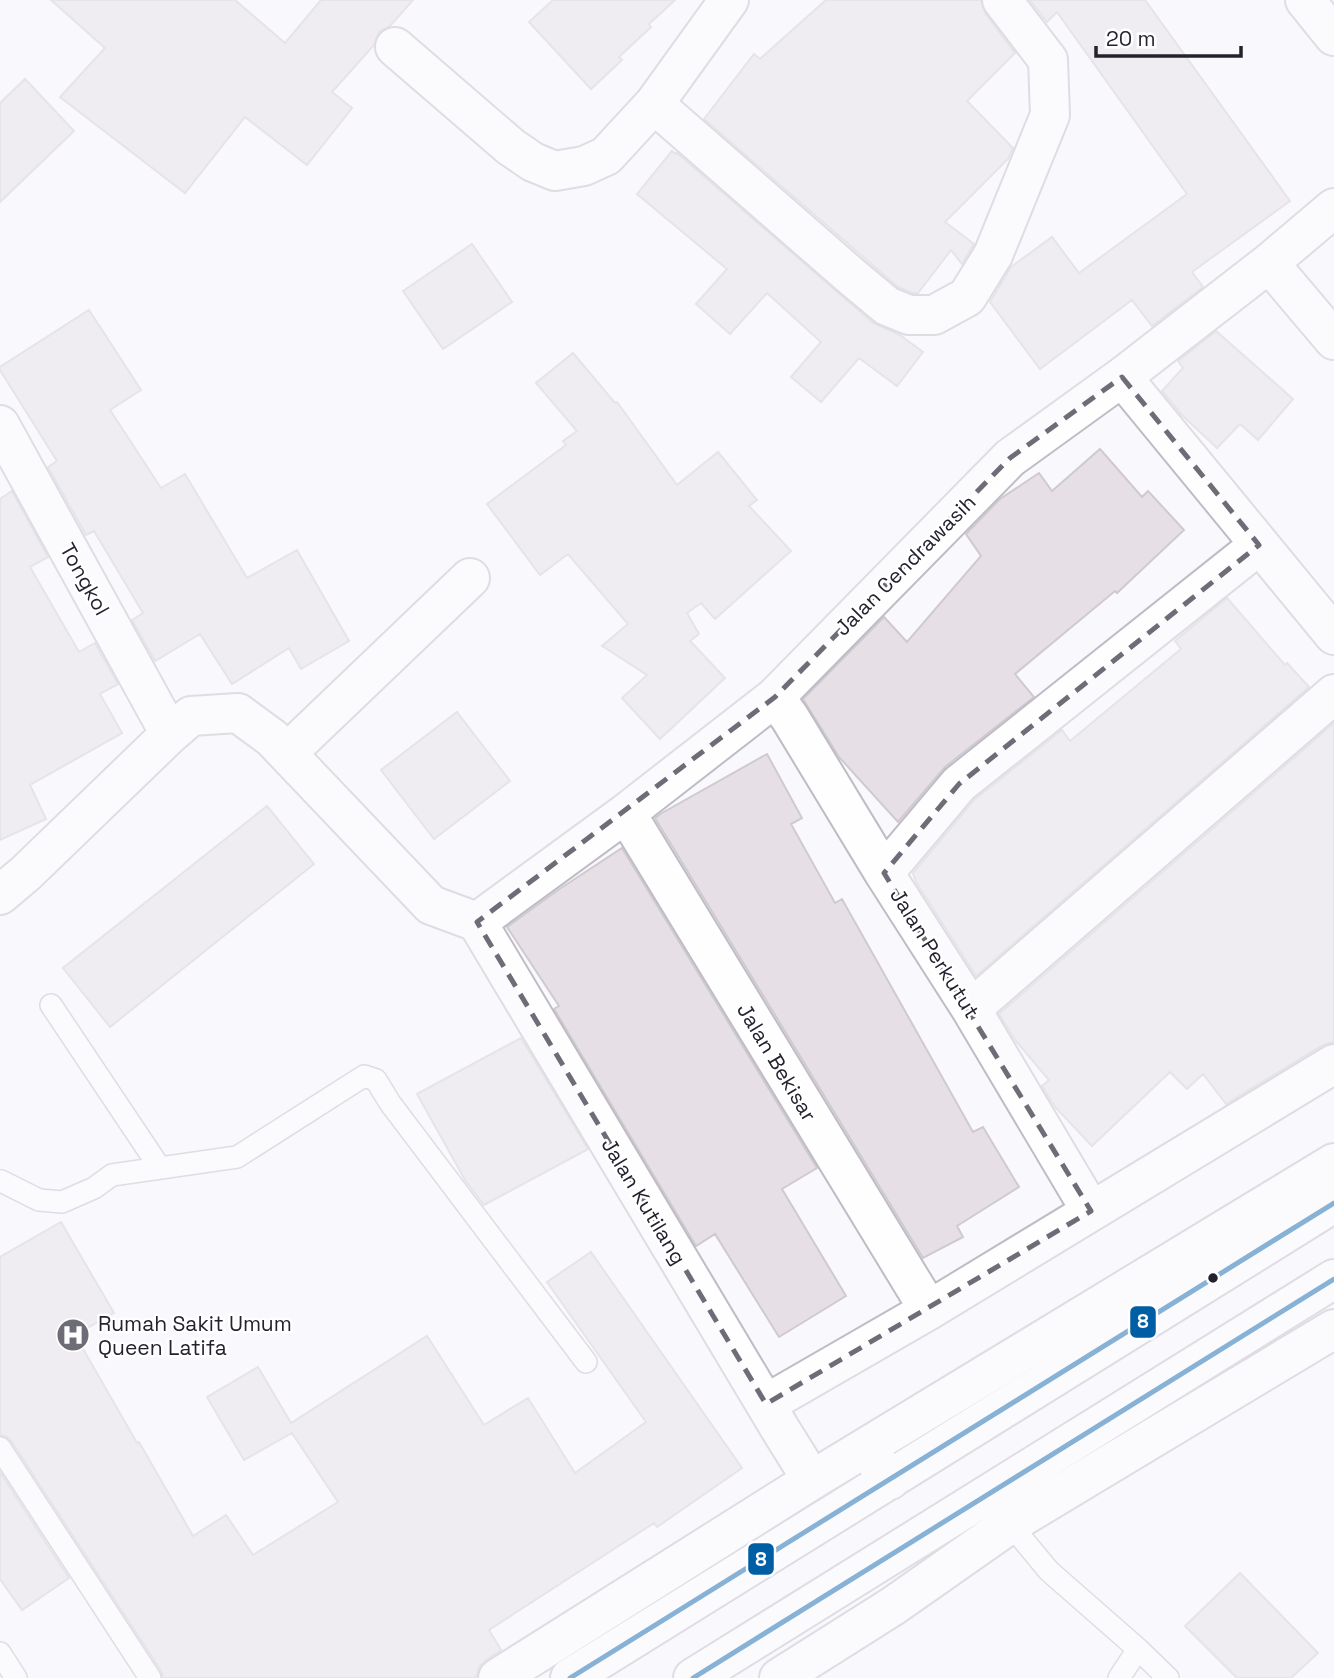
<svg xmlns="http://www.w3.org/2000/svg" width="1334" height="1678" font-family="'Space Grotesk',sans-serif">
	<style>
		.building { fill: #e6dfe5; stroke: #d0cad0; stroke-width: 2 }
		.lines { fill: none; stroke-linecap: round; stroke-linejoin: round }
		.lane-casing { stroke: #bebdc6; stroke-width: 24 }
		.street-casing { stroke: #bebdc6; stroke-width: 42 }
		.secondary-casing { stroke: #bebdc6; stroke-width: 42 }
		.highway-casing { stroke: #bebdc6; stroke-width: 42 }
		.lane { stroke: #fefeff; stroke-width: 21 }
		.street { stroke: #fefeff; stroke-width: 38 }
		.secondary { stroke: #fefeff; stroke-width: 38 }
		.highway { stroke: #fefeff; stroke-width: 38 }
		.bus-1-casing { stroke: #fff; stroke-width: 10 }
		.bus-1 { stroke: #005ea5; stroke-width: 5 }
		.marked { fill: none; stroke: #6e6d77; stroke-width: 5; stroke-dasharray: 14 9; stroke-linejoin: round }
		.bus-dot { fill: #24222f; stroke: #fff; stroke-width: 2.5 }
		.labels { text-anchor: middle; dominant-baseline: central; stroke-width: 5; stroke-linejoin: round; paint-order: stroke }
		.street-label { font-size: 21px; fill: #24222f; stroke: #fff }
		.poi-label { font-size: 21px; fill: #24222f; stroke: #fff; text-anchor: start }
		.line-badge { stroke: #fff; stroke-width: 2.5 }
		.badge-label { font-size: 19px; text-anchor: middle; font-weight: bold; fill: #fff }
	</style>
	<rect width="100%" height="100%" fill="#f8f8fd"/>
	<path class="building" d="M51,0H235L285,43L321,0H413L390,26L379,32L374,45L332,92L352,108L307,165L245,117L185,193L60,97L105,48Z
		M553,0H675L649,24L651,27L619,57L622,60L591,89L529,22Z
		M826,0H981L985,13L1015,53L967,101L1013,148L1008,159L945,222L974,244L962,264L951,250L918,293H913L898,287L704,119L754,54L760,59Z
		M1030,0H1145L1290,201L1192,272L1203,287L1152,326L1132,300L1040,369L990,302L1011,267L1052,237L1079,273L1187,194L1057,12L1047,22Z
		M25,79L74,131L0,202V103Z
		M672,151L676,154L677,153L873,323L900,335L923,352L897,386L859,358L821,402L791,377L821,342L767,293L730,334L696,304L727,269L637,194Z
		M472,244L512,302L443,349L403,291Z
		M89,310L141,390L110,410L161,488L185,474L247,578L297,550L349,641L301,669L289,648L232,684L200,634L155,661L132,620L143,613L94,531L86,535L48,467L57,461L0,370V367Z
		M1216,331L1293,399L1258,440L1240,424L1217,448L1182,415L1162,391L1183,368L1178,361Z
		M573,353L615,403L617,402L677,485L718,452L757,500L749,506L791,551L715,619L701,603L687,613L699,634L690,641L725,678L660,739L622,698L647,675L602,646L628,624L568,554L540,575L487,504L566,445L563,441L577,431L536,383Z
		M1100,449L1142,497L1148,491L1184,530L1117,593L1115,591L1015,674L1034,697L945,767L898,822L839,757L803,699L884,617L907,642L981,556L966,534L1000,499L1039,473L1052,491Z
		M12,491L48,557L30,567L79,652L95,643L118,684L100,694L122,733L30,785L46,819L0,840V499Z
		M1227,598L1285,665L1287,663L1309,687L976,976L916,882L913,873L974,800L1062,730L1070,741L1181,649L1175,641Z
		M457,712L510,781L434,839L381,770Z
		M1334,723V1042L1323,1045L1226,1104L1203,1074L1187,1089L1170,1072L1092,1146L1055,1107L1042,1086L1049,1080L1016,1041L999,1014Z
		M767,754L802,818L791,824L835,903L842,899L973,1132L983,1127L1019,1187L957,1226L963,1237L923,1258L655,818L662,813Z
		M267,806L314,864L110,1027L63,968Z
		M622,848L817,1168L782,1189L846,1296L779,1337L715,1234L696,1246L554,1009L559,1006L507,927L558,890Z
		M521,1038L588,1149L484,1205L465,1180L417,1094Z
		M61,1222L114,1313L75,1335L137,1443L139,1442L193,1536L226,1515L253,1555L338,1502L292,1433L244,1460L207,1397L258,1367L291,1423L427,1336L484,1425L528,1398L575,1473L646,1422L547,1282L591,1252L742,1468L657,1527L654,1523L489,1630L501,1650L486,1660L479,1667L477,1676L474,1678H163L161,1671L11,1441L7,1437L0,1435V1257Z
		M0,1472L69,1578L22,1610L0,1579Z
		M1240,1573L1318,1653L1291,1678H1237L1185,1626Z"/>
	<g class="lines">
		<defs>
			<path id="lane" d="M51,1005L160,1168
				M0,1182L1,1181L39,1200L62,1202L94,1188L112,1175L237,1157L364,1076L376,1080L390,1103L586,1362
				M0,1448L150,1678
				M1005,1518L1049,1571L1138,1649L1168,1678
				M0,1653L16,1678
				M1119,1678L1138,1649"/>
			<path id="street" d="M1305,0L1334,36
				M395,47L511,147L533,162L555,171L584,166L606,156L654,104L729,0
				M654,104L851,276L887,306L909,315H934L967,297L993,255L1050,115L1048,60L1002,0
				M1269,263L1334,340
				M1122,377L1334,635
				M0,425L170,734
				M775,697L790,718L884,873L971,1009L1091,1211
				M287,753L470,578
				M626,813L929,1310
				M884,873L959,784L1259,545
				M0,895L26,873L170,734L191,716L238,713L272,738L431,905L477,922
				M477,922L626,813L775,697L1010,458L1122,377L1269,263L1334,208
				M477,922L782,1432L812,1480
				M971,1009L1334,694
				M766,1404L929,1310L1334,1064"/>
			<path id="secondary" d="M498,1678L812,1480L1334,1163
				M779,1678L893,1606L1010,1524L1334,1329"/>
			<path id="highway" d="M866,1448L890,1480
				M570,1678L1334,1203
				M693,1678L1334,1279"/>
		</defs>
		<use href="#lane" class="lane-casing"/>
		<use href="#street" class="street-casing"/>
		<use href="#secondary" class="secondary-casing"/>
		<use href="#highway" class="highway-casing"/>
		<use href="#lane" class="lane"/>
		<use href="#street" class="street"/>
		<use href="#secondary" class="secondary"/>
		<use href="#highway" class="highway"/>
		<defs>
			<path id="bus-1" d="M570,1678L1334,1203
				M693,1678L1334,1279"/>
		</defs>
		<use href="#bus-1" class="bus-1-casing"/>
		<use href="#bus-1" class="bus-1"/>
	</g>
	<path d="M0 0H1334V1678H0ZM1122,377L1259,545L959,784L884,873L1091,1211L766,1404L477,922L775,697L1010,458Z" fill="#f8f8fd" fill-opacity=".55" fill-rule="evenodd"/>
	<path class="marked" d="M1122,377L1259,545L959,784L884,873L1091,1211L766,1404L477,922L775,697L1010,458Z"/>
	<defs>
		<symbol id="hospital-disc" viewBox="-11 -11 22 22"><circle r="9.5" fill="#6e6d77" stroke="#fff"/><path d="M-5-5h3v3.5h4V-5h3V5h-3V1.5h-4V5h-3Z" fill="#fff"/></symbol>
	</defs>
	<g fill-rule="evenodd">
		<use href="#hospital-disc" x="54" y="1316" width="38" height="38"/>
	</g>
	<circle class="bus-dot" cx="1213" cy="1278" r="6"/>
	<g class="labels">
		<g class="street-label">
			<text transform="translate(905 565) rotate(-45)">Jalan Cendrawasih</text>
			<text transform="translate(85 579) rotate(61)">Tongkol</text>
			<text transform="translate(935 953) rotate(58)">Jalan Perkutut</text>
			<text transform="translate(777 1062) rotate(59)">Jalan Bekisar</text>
			<text transform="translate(644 1201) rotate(59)">Jalan Kutilang</text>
		</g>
		<g class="poi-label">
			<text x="98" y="1323">Rumah Sakit Umum<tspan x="98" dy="24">Queen Latifa</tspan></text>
		</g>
	</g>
	<g class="line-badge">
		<rect x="1129" y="1305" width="28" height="34" rx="7" fill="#005ea5"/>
		<rect x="747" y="1542" width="28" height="34" rx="7" fill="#005ea5"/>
	</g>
	<g class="badge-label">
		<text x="1143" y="1328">8</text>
		<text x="761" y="1566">8</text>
	</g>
	<path d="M1096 46v10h145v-10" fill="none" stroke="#24222f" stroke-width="3.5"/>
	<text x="1106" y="46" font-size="21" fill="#24222f" stroke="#ffffff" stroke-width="5" paint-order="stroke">20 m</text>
</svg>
